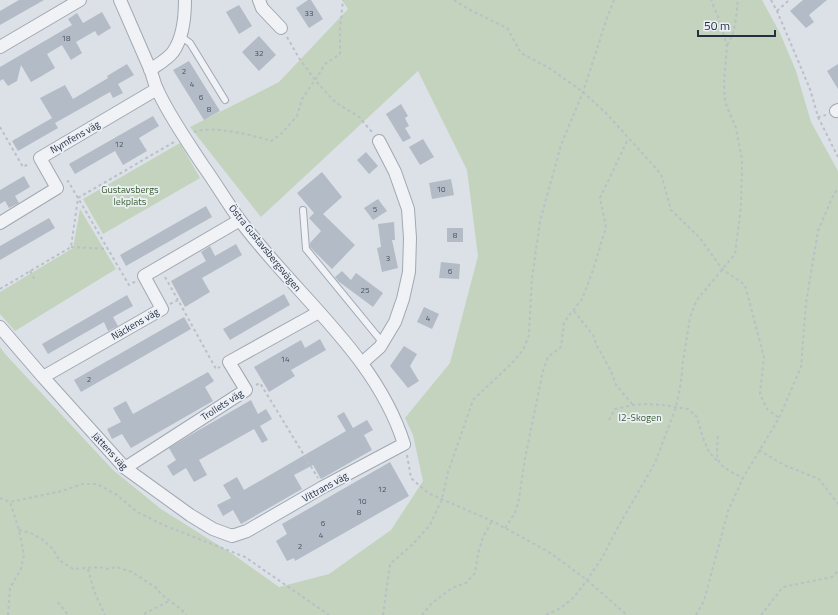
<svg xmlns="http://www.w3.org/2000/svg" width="838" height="615" font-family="'Titillium Web',sans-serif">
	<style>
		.green { fill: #c3d3bd }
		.building { fill: #b3bbc6 }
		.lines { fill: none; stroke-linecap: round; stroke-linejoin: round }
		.service-casing { stroke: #a1a8b2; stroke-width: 8 }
		.minor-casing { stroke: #a1a8b2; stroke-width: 14 }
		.path { stroke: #bbbfc7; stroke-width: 2; stroke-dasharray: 3 3; stroke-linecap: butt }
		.service { stroke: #f0f2f6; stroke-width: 6 }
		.minor { stroke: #f0f2f6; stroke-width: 12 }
		.labels { text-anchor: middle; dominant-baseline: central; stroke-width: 3.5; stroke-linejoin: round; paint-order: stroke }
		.number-label { font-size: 8px; fill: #485262 }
		.street-label { font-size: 10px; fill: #242f40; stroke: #ecf0f6 }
		.park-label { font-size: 10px; fill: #3a5e30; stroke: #ecf0f6 }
	</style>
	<rect width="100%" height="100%" fill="#dce1e8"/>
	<path class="green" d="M342,0H762L780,33L796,71L811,122L838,171V615H0V347L6,355L113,470L161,509L234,555L279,587L329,574L391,530L423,481L413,435L405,418L450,363L478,256L467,170L418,71L261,217L190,127L279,82L348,9Z
		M180,143L200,178L103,234L83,199Z
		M80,209L116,269L15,331L0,314V292L73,248Z"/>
	<path class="building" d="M19,0H44L0,25V11Z
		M308,0H311L323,19L309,28L296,8Z
		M803,0H827L809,15L814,22L806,28L790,11Z
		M239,5L252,26L239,34L226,12Z
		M102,12L111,28L98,36L95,31L76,42L82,53L71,60L62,45L47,54L55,68L40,77L31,82L21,65L17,81L8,86L3,79L0,81V67L72,25L68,19L77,13L83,23Z
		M259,36L276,55L259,71L242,52Z
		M189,61L220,111L204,120L173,70Z
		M127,64L134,75L118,84L123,93L113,98L110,92L55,123L58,128L18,151L12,141L52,118L40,98L65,85L73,99L108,78L107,76Z
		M838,64V89L827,71Z
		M401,104L408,116L405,118L409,126L405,128L411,138L403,142L386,114Z
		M153,116L159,126L139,138L147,151L123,165L115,151L75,174L69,164Z
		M423,139L434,157L420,165L409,147Z
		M366,152L378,166L369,174L357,160Z
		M322,172L342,197L323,214L355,245L332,269L310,247V243L321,231L309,218L314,213L297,193Z
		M24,176L30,187L15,196L19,203L9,208L5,201L0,204V190Z
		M451,179L454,195L432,199L429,183Z
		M378,199L387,211L373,220L364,208Z
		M206,206L212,217L126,266L120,255Z
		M49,218L55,228L0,260V246Z
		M394,222L395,240H392L398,268L382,272L377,248L381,247L378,224Z
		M447,228H463V242H447Z
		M236,244L242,255L202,278L210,292L185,307L171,281L206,261L201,252L210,246L215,256Z
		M441,262L460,264L459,279L439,278Z
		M342,271L351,280L356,273L383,293L373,307L338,281L335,277Z
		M284,294L290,305L230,340L223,329Z
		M127,295L133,306L113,317L118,326L108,331L104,322L48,354L42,344Z
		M424,307L439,314L432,329L417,322Z
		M184,317L191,329L81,392L74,380Z
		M320,339L326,350L291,370L295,376L269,392L254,367L301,340L305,348Z
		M404,346L417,354L410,366L419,381L408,388L390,366Z
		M208,372L214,381L205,387L213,401L131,448L122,434L112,439L107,429L121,422L113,408L126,401L133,414Z
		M251,400L258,414L266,409L272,419L260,426L268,440L262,443L254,429L199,460L207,475L194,482L186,468L173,476L167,466L176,460L169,448L192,434Z
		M344,412L353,428L367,420L373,430L364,435L372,450L321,479L313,465L294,475L302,489L241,524L233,510L223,516L217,505L231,498L223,485L237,477L244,490L346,431L337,416Z
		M390,462L409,496L295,561L294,558L287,561L276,541L287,534L282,524Z"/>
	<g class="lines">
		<defs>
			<path id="service" d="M180,36L190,43L225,100
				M303,210L306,249L383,343"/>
			<path id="minor" d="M259,0L262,8L281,28
				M0,47L80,0
				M150,70C157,65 168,59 173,52C183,38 185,17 185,0
				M836,111L838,110
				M0,223L57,188L40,158L157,89
				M0,327L43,377L125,468L190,515L213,529L232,536L247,531L323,487L404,444C376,354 293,293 239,219C226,201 215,182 202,164C187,141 168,114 157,89C154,83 153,76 150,69C140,46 130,23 120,0
				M362,363L380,347L395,322L403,299L409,272L410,238L408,209L395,172L379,141
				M43,377L162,309L144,276L240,220
				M125,468L246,390L229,362L319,312"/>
		</defs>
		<use href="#service" class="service-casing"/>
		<use href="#minor" class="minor-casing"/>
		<path class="path" d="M454,0L470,10L507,28L521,53L549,68L583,92L606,113L661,174L671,210L700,238L722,269L745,285L764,357L760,394L767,409L779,418
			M771,0L777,11L810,89L818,117L826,115
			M777,11L789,0
			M287,37L299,58L315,80L335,102L359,117L372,132
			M727,45C736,33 736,15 738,0
			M818,117L838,157
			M0,127L23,167L30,163
			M194,132C213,125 252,135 271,141L281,134L297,116L302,99L315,80L325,64L340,54V28L343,0
			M67,182L68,181L129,285L136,281
			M71,247L108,249
			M30,271L35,280
			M165,277L178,300
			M0,289L71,247L78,198L174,142
			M170,304L178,300L216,369L220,367
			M574,311L593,335L597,346L611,371L616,385L633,405
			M256,385L260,383L318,478
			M609,420L615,409L633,405L646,404L663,405L688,409L697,417L703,438L709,452L719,463
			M718,436C715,465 718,465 743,478
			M759,450L784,465L819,479L838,504
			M407,455L411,478L428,493L492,521L549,552L587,580L627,615
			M0,498L10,502L62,491L82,484H97L117,495L137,512L166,526L245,557L329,615
			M505,528L515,513L519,499L525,458L543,371L548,357L561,347L564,322L582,299L593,270L606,227L600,198L628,139
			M19,530L31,533L43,540L53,549L59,560L73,569L99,567L108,569L116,567L132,572L155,587L162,595L181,609L186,615
			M88,569L94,591L105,615
			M58,602L68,615
			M144,614L169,601
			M8,615L10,588L21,569L24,555L19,530L10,502
			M383,615L390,564L413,544L430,525L442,499L448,472L473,400L512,363L523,350L529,335L532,278L540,221L561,145L583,92L607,18L614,0
			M422,615L431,604L452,588L466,583L475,573L478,554L483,537L492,521
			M546,615L561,608L574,597L587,580L602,558L618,527L655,463L676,407L681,382L683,361L690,318L696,301L735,254L741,207L742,160L736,128L725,102L724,83L727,46L719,19L711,0
			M696,615L704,601L728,511L743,478L779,418L801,367L806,303L818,231L832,198L838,188
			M761,615L783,587L832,577L838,571"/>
		<use href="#service" class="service"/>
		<use href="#minor" class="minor"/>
	</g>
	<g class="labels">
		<g class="number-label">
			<text x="309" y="13">33</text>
			<text x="66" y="38">18</text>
			<text x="259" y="53">32</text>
			<text x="184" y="71">2</text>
			<text x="192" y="84">4</text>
			<text x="201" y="97">6</text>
			<text x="209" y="109">8</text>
			<text x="119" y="144">12</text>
			<text x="441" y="189">10</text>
			<text x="375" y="209">5</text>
			<text x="455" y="235">8</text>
			<text x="388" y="258">3</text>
			<text x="450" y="271">6</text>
			<text x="365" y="290">25</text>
			<text x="428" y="318">4</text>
			<text x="285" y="359">14</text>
			<text x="89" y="379">2</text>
			<text x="382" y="489">12</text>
			<text x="362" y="501">10</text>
			<text x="359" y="512">8</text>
			<text x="323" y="523">6</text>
			<text x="321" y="535">4</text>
			<text x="300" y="546">2</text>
		</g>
		<g class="street-label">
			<text transform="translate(75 137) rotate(-30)">Nymfens väg</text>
			<text transform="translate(265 248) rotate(51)">Östra Gustavsbergsvägen</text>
			<text transform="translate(135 324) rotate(-30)">Näckens väg</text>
			<text transform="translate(222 405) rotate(-33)">Trollets väg</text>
			<text transform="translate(110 451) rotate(47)">Jättens väg</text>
			<text transform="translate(325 487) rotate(-29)">Vittrans väg</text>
		</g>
		<g class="park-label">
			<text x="130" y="189">Gustavsbergs<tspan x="130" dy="12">lekplats</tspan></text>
			<text x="640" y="417">I2-Skogen</text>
		</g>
	</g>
	<path d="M698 30v6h77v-6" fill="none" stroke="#242f40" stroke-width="2"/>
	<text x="704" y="30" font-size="12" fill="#242f40" stroke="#ecf0f6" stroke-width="3" paint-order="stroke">50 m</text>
</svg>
